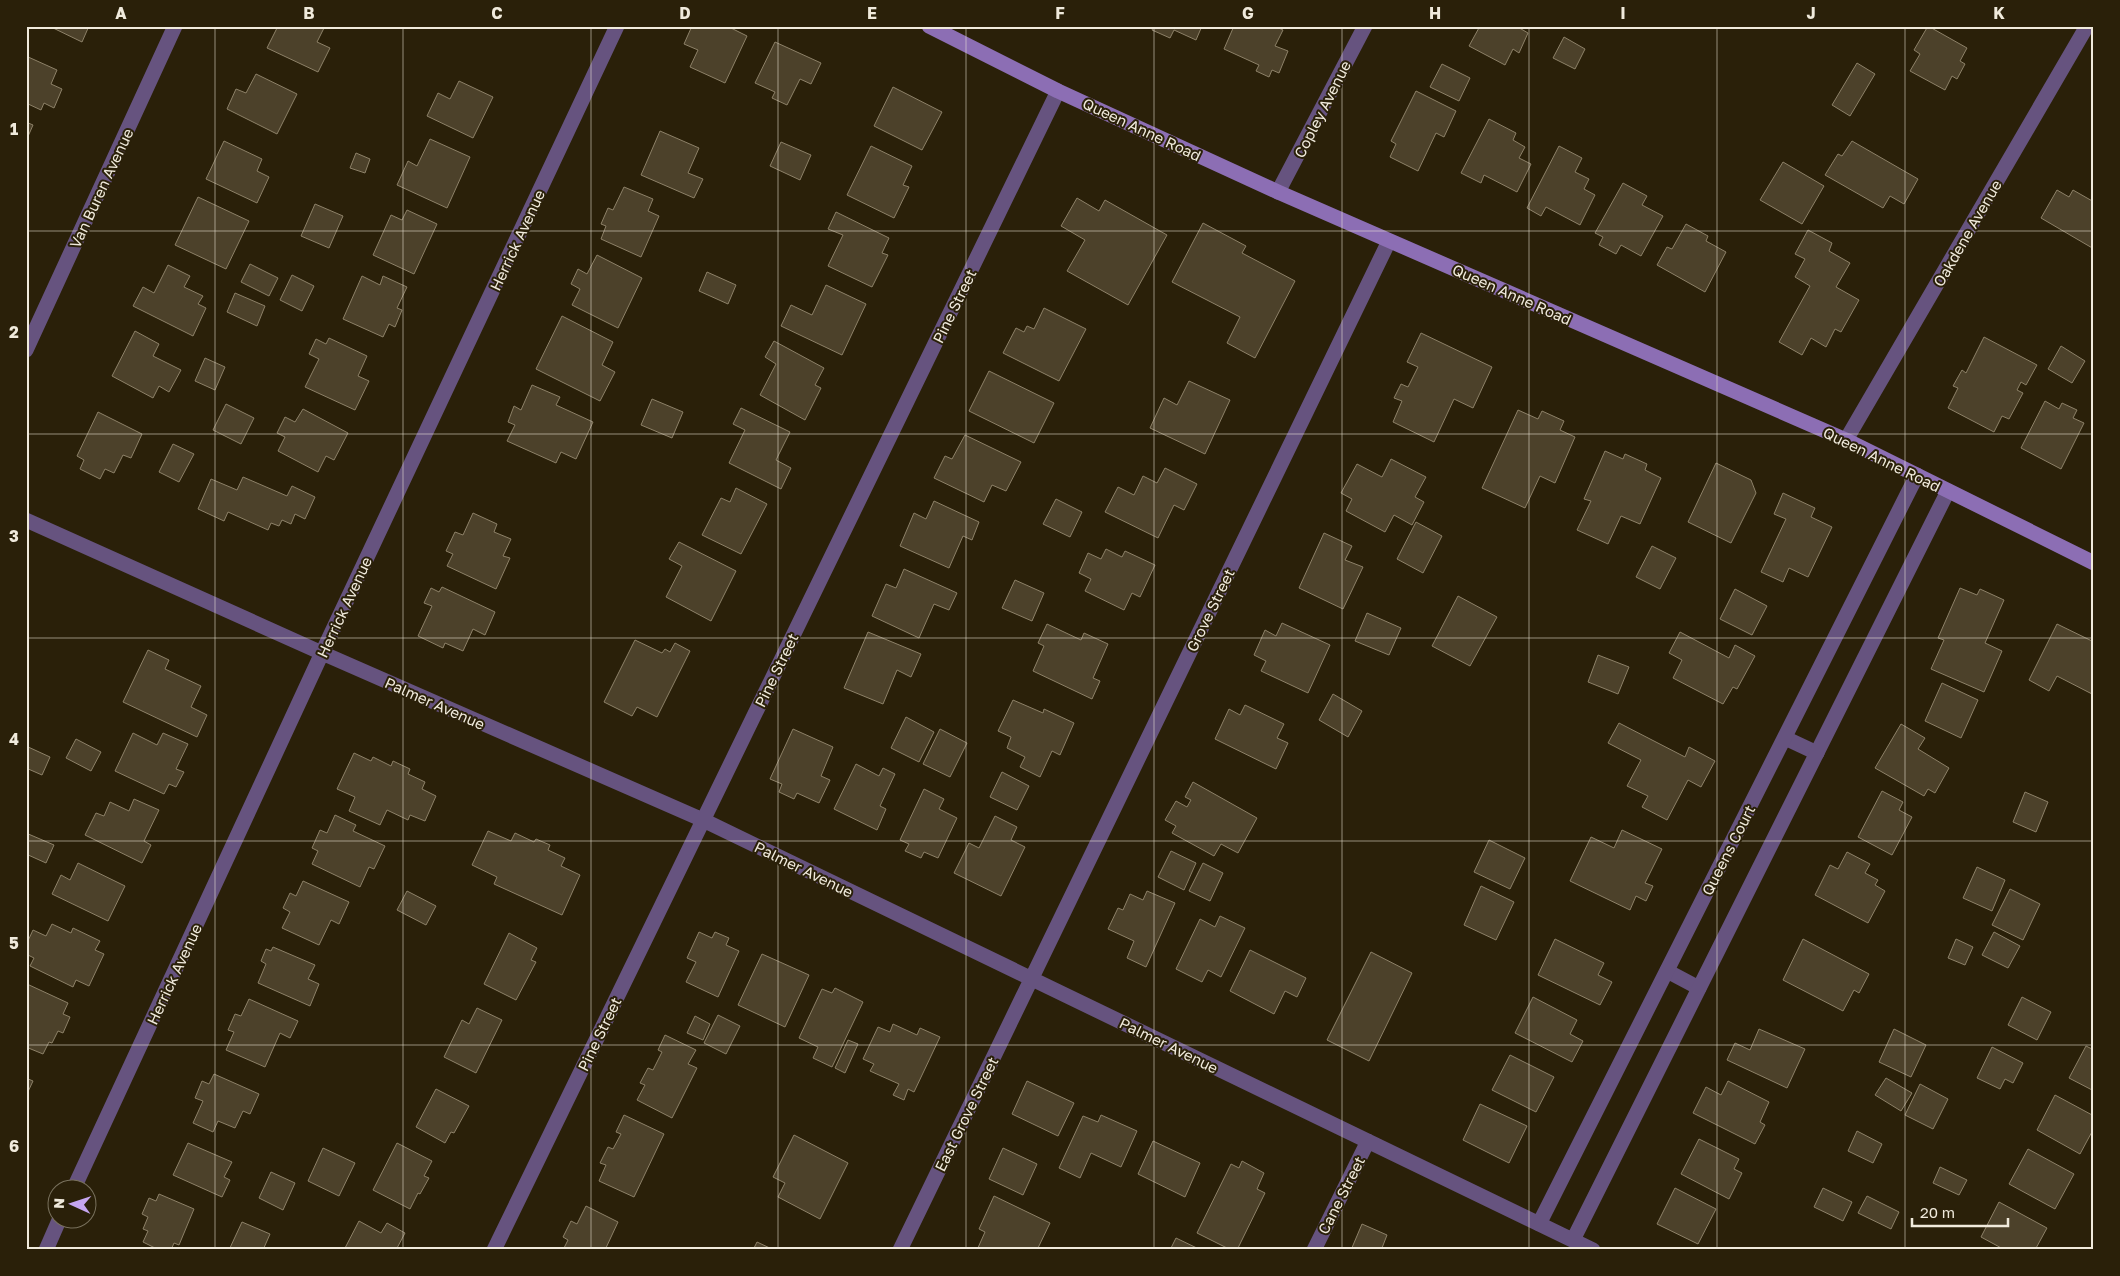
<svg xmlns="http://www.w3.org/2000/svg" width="2120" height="1276" font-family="'Golos Text',sans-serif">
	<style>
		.building { fill: #4c412a; stroke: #8d8168 }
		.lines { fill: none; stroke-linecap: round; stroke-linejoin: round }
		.lane { stroke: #66537f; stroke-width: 15 }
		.street { stroke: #66537f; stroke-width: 15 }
		.secondary { stroke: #8c6eb4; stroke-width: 15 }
		.grid { fill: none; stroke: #f0eadc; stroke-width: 1; stroke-opacity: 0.55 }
		.labels { text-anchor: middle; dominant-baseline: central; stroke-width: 4; stroke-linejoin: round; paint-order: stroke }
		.street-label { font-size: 15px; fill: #f0eadc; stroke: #2a2009 }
		.neatline { fill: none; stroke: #f0eadc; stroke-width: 2 }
		.grid-label { font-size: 16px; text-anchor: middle; font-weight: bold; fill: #f0eadc }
	</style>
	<rect width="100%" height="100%" fill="#2a2009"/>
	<path class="building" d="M49,26H89L82,42Z
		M278,26H325L317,42L330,48L318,72L267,48Z
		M692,26H727L747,36L725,83L690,67L698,50L684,44Z
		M1154,26H1202L1196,40L1174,30L1170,38L1152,30Z
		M1234,26H1275L1283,30L1275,46L1288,51L1279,73L1272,70L1269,77L1256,71L1259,65L1224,49Z
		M1480,26H1516L1528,33L1519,53L1513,49L1505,65L1469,46Z
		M1928,26L1967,48L1960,61L1965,64L1957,79L1952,76L1945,90L1910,71L1920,54L1914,50Z
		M1564,37L1585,49L1575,69L1553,58Z
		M775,42L821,63L811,84L800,79L787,105L772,98L775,92L755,83Z
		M26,56L57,70L51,84L62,89L54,108L44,103L41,110L26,103Z
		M1857,63L1875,74L1850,116L1832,105Z
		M1442,64L1470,78L1459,101L1430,87Z
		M256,74L297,94L277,134L227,109L236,89L246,93Z
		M459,81L493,97L473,138L427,116L438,93L450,99Z
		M893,87L942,112L922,150L874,126Z
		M1416,91L1456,111L1444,137L1436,133L1418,171L1390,157L1396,144L1391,141Z
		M1489,119L1516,133L1513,140L1525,147L1519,158L1531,164L1517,192L1484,175L1481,183L1461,173Z
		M26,122L33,125L26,141Z
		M660,131L699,148L688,173L703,179L694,198L641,175Z
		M430,139L470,157L447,208L397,185L408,161L417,166Z
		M224,141L262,159L257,171L269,177L257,203L206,179Z
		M1852,141L1918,179L1904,204L1890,196L1883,208L1825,175L1838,154L1842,156Z
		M781,142L811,155L800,180L770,166Z
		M871,146L912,166L903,185L909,187L894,218L847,195Z
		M1559,146L1582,158L1575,172L1589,179L1584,189L1595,195L1580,225L1546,207L1541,216L1527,208Z
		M356,153L370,159L365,173L350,168Z
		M1783,162L1824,186L1802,224L1760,200Z
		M1623,183L1647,196L1642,205L1663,216L1641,256L1621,245L1616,254L1599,245L1603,237L1595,233Z
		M624,187L653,199L648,211L659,216L641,257L601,239L606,226L601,224L608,208L613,210Z
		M2057,190L2069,197L2073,190L2094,202V249L2041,218Z
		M198,197L249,221L226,269L175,245Z
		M1077,198L1099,211L1105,200L1167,235L1128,305L1067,271L1085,240L1061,226Z
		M315,204L343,216L329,248L301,236Z
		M407,210L437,224L414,274L373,255L391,215L402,220Z
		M836,212L889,238L882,253L888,255L872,287L828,266L843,235L828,229Z
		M1203,223L1246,246L1242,253L1295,281L1255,358L1227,343L1240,317L1172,282Z
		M1686,224L1708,236L1706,241L1726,252L1705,292L1657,265L1667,247L1672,249Z
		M1808,230L1832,243L1829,251L1850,263L1836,287L1859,300L1841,332L1835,329L1826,347L1811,338L1802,355L1779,342L1810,286L1795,277L1805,259L1795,254Z
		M597,255L642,278L618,328L572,305L580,289L571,284L578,269L587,274Z
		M250,264L278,278L269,296L241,282Z
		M168,265L190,276L184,287L203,296L198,304L206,308L193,336L133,306L143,287L154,293Z
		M707,272L736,285L728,304L699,291Z
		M292,275L314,286L302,311L280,300Z
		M362,276L380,285L383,276L407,287L397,308L402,310L395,327L389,324L383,337L343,319Z
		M826,285L866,304L842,355L781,326L791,305L812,315Z
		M235,293L265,306L257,326L227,312Z
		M1044,308L1086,329L1059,381L1003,353L1016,328L1024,332L1027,326L1034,329Z
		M562,316L613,342L602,365L615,372L600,401L536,369Z
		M135,331L159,344L153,356L181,370L169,392L159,386L153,398L112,376Z
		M1421,333L1492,367L1473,408L1454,399L1434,442L1393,422L1402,401L1394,398L1401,384L1408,387L1418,367L1407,362Z
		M1984,337L2037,365L2026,385L2021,382L2017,390L2023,393L2009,419L2002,416L1994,432L1948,408L1958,388L1953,386L1962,370L1966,373Z
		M329,338L367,356L358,376L369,381L355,410L305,387L319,359L309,354L316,339L326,344Z
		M774,341L824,368L815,385L821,388L805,420L760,395L776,364L765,357Z
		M2061,346L2085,361L2072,383L2048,369Z
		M205,358L225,367L215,390L195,381Z
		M989,371L1054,403L1034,443L969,411Z
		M1189,381L1230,400L1205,454L1150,428L1164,398L1177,405Z
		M532,385L560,397L556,405L593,422L576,459L561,452L556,463L507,441L515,425L508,422L514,406L521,410Z
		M652,399L683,412L672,438L641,425Z
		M2045,401L2059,409L2062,403L2077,410L2073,418L2084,423L2061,469L2021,448Z
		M226,404L254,418L241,444L213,430Z
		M741,408L790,432L776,460L791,468L781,489L729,463L745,430L733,424Z
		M303,409L348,433L334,460L326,456L318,472L278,451L285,437L277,433L285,417L295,422Z
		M1518,410L1538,419L1542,411L1564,421L1560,430L1575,437L1555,483L1540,476L1525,508L1482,488Z
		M98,412L142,434L131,458L123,455L114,473L105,469L100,479L80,469L84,460L77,456Z
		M965,435L1021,462L1006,491L992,485L984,502L934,478L945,456L952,459Z
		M173,444L194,454L179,482L159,472Z
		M1605,451L1623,459L1625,454L1647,464L1645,470L1661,478L1640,524L1621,516L1608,544L1577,530L1591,501L1584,499Z
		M1391,459L1426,477L1415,497L1424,502L1412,525L1394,515L1385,532L1346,511L1352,499L1341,493L1357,464L1382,477Z
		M1716,463L1751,480L1756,493L1731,543L1688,522Z
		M1165,468L1197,484L1184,510L1174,505L1158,538L1105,512L1118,487L1134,495L1143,476L1157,483Z
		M243,477L287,496L292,486L315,497L305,519L295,514L291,524L282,520L279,526L271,523L268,530L228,512L224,521L198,509L211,479L237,490Z
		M736,488L767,504L741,554L702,535L721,498L730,502Z
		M1783,493L1815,508L1811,517L1832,527L1808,577L1789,568L1783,582L1761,572L1786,519L1774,514Z
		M1056,499L1082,512L1070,537L1043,524Z
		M934,501L979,522L972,540L963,536L949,568L900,546L914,513L926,519Z
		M473,513L497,524L494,532L511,539L503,556L510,558L496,589L447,566L453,554L446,551L455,532L463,535Z
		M1416,522L1442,536L1423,573L1397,559Z
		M1324,533L1352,546L1345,560L1363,567L1343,609L1299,588Z
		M679,542L736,571L711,621L666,597L682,566L669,559Z
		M1652,546L1676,558L1660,589L1636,577Z
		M1106,549L1122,557L1125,551L1155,565L1140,597L1132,593L1124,610L1085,591L1091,579L1079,573L1088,553L1101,559Z
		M904,569L957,593L949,610L934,604L919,638L872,616L886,584L896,588Z
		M1015,580L1044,593L1032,621L1002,608Z
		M442,587L495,612L485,635L473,629L463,651L445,643L443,648L418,636L432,606L424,603L431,588L439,592Z
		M1960,588L1977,595L1980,589L2004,600L1985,643L2002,651L1984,692L1931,669L1944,640L1938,638Z
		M1735,589L1767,606L1752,635L1720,619Z
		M1458,596L1497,617L1470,666L1432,646Z
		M1367,613L1401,628L1389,655L1355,641Z
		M1282,623L1330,645L1308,693L1261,671L1266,661L1254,655L1265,630L1276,636Z
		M1047,624L1081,640L1084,633L1108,644L1093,678L1100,681L1092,699L1033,671L1044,646L1038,643Z
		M2057,624L2094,642V695L2057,676L2049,691L2029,680Z
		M868,632L921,654L911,677L897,670L883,704L844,688Z
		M1680,632L1729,658L1735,645L1755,656L1737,689L1733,687L1723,704L1673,678L1682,660L1669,653Z
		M635,640L662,653L665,649L670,652L675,643L690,651L657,717L637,707L632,716L604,702Z
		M148,650L169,660L165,669L201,686L191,707L207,715L197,737L123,702Z
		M1598,655L1629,667L1618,694L1588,682Z
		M1942,683L1978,700L1961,738L1925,721Z
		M1333,694L1362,711L1348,737L1319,720Z
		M1013,700L1043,713L1044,709L1074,723L1060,755L1052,751L1040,777L1020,767L1025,757L1007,748L1011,737L998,731Z
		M1245,705L1284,724L1277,738L1288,743L1276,769L1215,739L1229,709L1240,715Z
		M906,717L934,732L919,762L891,748Z
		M1619,723L1685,757L1689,747L1715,761L1701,787L1688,780L1667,820L1642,807L1648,796L1627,786L1641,760L1608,743Z
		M1901,724L1925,738L1918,749L1949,768L1935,793L1928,789L1924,796L1875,768Z
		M793,729L833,747L821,776L830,780L819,803L797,793L794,799L779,792L782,784L770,779Z
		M940,729L967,743L950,777L923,764Z
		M133,733L157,745L163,733L188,744L176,769L184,772L176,787L169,784L164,794L115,771Z
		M76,739L101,752L91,771L66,758Z
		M26,746L50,757L42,775L26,768Z
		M354,753L371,761L373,757L391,766L393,761L410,769L408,774L425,782L422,789L436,796L425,821L410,815L408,820L387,810L380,825L349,811L355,797L337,789Z
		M856,764L879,776L883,768L895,774L880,806L886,809L877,830L834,809Z
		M1002,772L1029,786L1017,810L990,797Z
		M1193,782L1257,818L1238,853L1221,844L1214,856L1172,833L1176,826L1165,820L1176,801L1187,807L1191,800L1185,797Z
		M924,789L944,799L939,809L957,818L938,858L924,852L921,858L905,851L909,844L900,840Z
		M1882,791L1903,802L1899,810L1912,817L1892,855L1858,837Z
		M2025,792L2048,802L2036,832L2013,822Z
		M134,799L159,810L144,841L151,845L142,863L85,835L96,813L104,816L110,802L129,811Z
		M335,815L356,825L353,831L385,846L374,869L369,867L360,887L312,864L318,851L312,848L320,830L327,833Z
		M995,816L1017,827L1011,840L1025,847L1001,896L954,873L969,843L979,848Z
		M1622,830L1662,849L1645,883L1653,886L1646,901L1636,896L1630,910L1570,881L1591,837L1614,848Z
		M488,831L511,841L515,833L534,842L536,839L550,845L548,850L565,858L561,866L580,875L562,915L494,884L497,877L472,865Z
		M26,833L54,845L46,863L26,854Z
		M1489,840L1525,858L1510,889L1474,872Z
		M1171,851L1196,863L1184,890L1158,877Z
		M1847,852L1870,864L1865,873L1878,880L1875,885L1885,891L1868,923L1815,895L1830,865L1838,869Z
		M78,863L125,886L108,921L52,894L61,875L70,880Z
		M1203,863L1223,873L1210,901L1189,891Z
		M1977,867L2005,880L1992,911L1963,898Z
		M303,881L349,902L339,924L331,920L319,945L282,928L290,912L283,908L290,893L296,896Z
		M1481,886L1514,902L1496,940L1464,925Z
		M2010,889L2040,904L2023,940L1992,925Z
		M407,891L436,906L426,925L397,910Z
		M1147,891L1175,903L1146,967L1127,958L1134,941L1108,929L1118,908L1123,910L1130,894L1143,900Z
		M1220,916L1245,928L1221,977L1208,970L1202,982L1176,969L1200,919L1215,927Z
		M52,924L71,933L73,928L100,941L95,950L104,954L89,986L76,980L73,987L30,966L34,958L26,954V945L33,930L46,936Z
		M699,932L712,938L715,932L729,938L726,945L739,951L718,997L686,982L696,962L687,958Z
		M1994,932L2020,946L2008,968L1982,955Z
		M509,933L537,948L531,960L536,962L516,1000L484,984Z
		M1555,939L1604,963L1598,975L1612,982L1600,1005L1538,975Z
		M1803,939L1869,974L1859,993L1854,990L1843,1011L1783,980Z
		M1956,939L1973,947L1965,965L1948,958Z
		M273,947L315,965L308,979L319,984L310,1006L258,983L266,964L261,961L266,949L271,951Z
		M1250,950L1306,978L1297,997L1285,991L1274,1014L1230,991Z
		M1371,952L1412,973L1369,1061L1327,1040Z
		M762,954L809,975L785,1027L738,1005Z
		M27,984L68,1003L63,1014L70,1017L63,1033L58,1031L52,1043L49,1042L43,1054L26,1047Z
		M835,988L863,1002L832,1067L813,1058L818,1047L799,1038L822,989L832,993Z
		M1533,997L1577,1020L1570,1034L1583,1041L1572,1062L1515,1033Z
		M2022,997L2051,1012L2037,1040L2008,1025Z
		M249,999L298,1021L290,1038L280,1033L265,1067L226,1050L234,1032L228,1030L235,1014L241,1016Z
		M477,1008L502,1020L476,1073L444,1057L462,1020L469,1024Z
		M718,1015L740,1026L726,1054L704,1043Z
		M695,1016L710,1024L703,1040L687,1033Z
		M893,1024L917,1035L920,1028L940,1037L914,1092L908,1089L904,1100L893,1095L899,1084L870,1071L874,1064L863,1059L878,1027L890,1032Z
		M1759,1029L1805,1049L1787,1088L1727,1060L1735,1043L1750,1050Z
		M1894,1029L1926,1045L1911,1077L1879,1062Z
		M665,1035L696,1050L688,1064L697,1068L672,1118L637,1100L645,1085L640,1083L648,1068L653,1070L662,1052L658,1050Z
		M848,1040L858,1044L845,1073L835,1068Z
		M2086,1046L2094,1050V1091L2069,1078Z
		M1992,1047L2023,1063L2013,1083L2005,1079L2000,1089L1977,1078Z
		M1510,1055L1554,1077L1536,1112L1492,1090Z
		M214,1074L259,1094L250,1114L243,1111L235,1128L218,1121L213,1132L193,1123L203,1101L195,1098L202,1081L209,1084Z
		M26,1078L33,1081L26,1096Z
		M1886,1078L1912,1093L1901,1111L1875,1095Z
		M1027,1081L1074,1103L1058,1136L1012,1114Z
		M1728,1081L1769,1102L1760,1122L1765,1125L1755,1144L1693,1113L1706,1087L1721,1095Z
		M1920,1084L1948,1099L1933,1129L1905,1115Z
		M436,1089L469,1106L454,1133L451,1132L445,1143L416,1127Z
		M2055,1095L2094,1116V1128L2080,1154L2037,1130Z
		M1480,1104L1527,1126L1509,1163L1463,1140Z
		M624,1115L664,1134L634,1197L599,1181L606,1165L600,1163L608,1147L613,1149L621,1134L616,1132Z
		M1101,1115L1137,1131L1121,1167L1091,1153L1080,1178L1059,1168L1083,1116L1098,1122Z
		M1857,1131L1882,1144L1873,1163L1848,1151Z
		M794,1135L848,1163L820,1219L778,1197L785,1183L773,1177Z
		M1699,1139L1739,1159L1734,1169L1742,1173L1729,1199L1681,1174Z
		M1153,1141L1200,1163L1185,1197L1138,1174Z
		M188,1143L232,1162L224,1177L230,1180L222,1197L173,1175Z
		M397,1143L432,1161L424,1176L429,1178L420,1194L418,1193L410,1209L373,1190Z
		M323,1148L355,1163L339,1196L308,1181Z
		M1003,1148L1037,1164L1023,1195L989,1179Z
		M2028,1149L2074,1174L2055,1209L2009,1184Z
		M1242,1161L1264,1173L1257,1189L1265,1193L1237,1250H1231L1197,1233L1231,1164L1239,1168Z
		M1940,1167L1967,1180L1959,1195L1933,1183Z
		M271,1172L295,1183L283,1210L259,1198Z
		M1675,1188L1716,1209L1698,1244L1657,1224Z
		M1823,1188L1852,1202L1843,1221L1814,1207Z
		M159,1194L194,1209L179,1245L174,1243L171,1250H159L143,1242L148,1231L143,1229L148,1217L142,1214L149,1198L156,1201Z
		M994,1196L1050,1223L1037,1250H977L985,1232L979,1229Z
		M1867,1196L1899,1212L1891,1229L1858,1213Z
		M1999,1202L2047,1228L2035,1250H2005L1981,1237Z
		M586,1206L618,1222L605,1250H563L568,1240L563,1237L571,1221L577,1224Z
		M359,1221L381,1233L387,1223L405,1233L396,1250H344Z
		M242,1222L270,1234L263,1250H229Z
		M1362,1224L1387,1235L1382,1248L1387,1250H1351Z
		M1176,1238L1201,1250H1170Z
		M757,1242L774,1250H753Z"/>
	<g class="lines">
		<path class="lane" d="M1785,738L1817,753
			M1667,971L1699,988"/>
		<path class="street" d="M1278,192L1365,26
			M26,350L175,26
			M1846,440L2087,26
			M26,520L322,653L703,820L1593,1250
			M74,1188L322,653L617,26
			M1539,1224L1917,475
			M1573,1240L1948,491
			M46,1250L60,1218
			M494,1250L1058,91
			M900,1250L1389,241
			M1314,1250L1368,1141"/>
		<path class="secondary" d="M929,26L1058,91L1278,192L1846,440L2094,563"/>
	</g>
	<path class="grid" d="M215,26V1250M403,26V1250M591,26V1250M778,26V1250M966,26V1250M1154,26V1250M1342,26V1250M1529,26V1250M1717,26V1250M1905,26V1250M26,231H2094M26,434H2094M26,638H2094M26,841H2094M26,1045H2094"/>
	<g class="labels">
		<g class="street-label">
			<text transform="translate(1322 109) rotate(-63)">Copley Avenue</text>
			<text transform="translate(1142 129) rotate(25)">Queen Anne Road</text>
			<text transform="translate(101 188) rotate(-65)">Van Buren Avenue</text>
			<text transform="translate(1967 233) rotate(-60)">Oakdene Avenue</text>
			<text transform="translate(517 240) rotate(-65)">Herrick Avenue</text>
			<text transform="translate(1512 294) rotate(24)">Queen Anne Road</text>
			<text transform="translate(954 306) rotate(-64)">Pine Street</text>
			<text transform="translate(1882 459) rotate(26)">Queen Anne Road</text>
			<text transform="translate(344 607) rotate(-65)">Herrick Avenue</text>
			<text transform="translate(1210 610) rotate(-64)">Grove Street</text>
			<text transform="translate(776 670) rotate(-64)">Pine Street</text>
			<text transform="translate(435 703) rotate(24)">Palmer Avenue</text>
			<text transform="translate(1728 850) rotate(-63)">Queens Court</text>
			<text transform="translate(804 869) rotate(26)">Palmer Avenue</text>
			<text transform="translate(174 974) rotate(-65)">Herrick Avenue</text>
			<text transform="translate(599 1034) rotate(-64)">Pine Street</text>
			<text transform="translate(1169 1045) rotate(26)">Palmer Avenue</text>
			<text transform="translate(966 1114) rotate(-64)">East Grove Street</text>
			<text transform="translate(1341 1195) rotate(-63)">Cane Street</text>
		</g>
	</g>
	<rect width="2120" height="1276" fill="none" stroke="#2a2009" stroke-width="55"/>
	<g transform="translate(72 1204) rotate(273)"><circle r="24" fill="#2a2009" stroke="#79715d"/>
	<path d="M0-4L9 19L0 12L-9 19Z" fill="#c6a6f0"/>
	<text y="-8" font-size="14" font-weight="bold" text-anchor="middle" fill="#f0eadc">N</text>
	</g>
	<path d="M1912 1218v8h96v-8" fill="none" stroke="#f0eadc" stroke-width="2.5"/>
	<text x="1920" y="1218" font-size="15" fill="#f0eadc" stroke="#2a2009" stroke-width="4" paint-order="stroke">20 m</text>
	<rect x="28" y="28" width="2064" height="1220" class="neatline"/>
	<g class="grid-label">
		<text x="121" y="19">A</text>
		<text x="309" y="19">B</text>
		<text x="497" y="19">C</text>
		<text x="685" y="19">D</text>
		<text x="872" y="19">E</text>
		<text x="1060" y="19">F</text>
		<text x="1248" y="19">G</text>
		<text x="1435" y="19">H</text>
		<text x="1623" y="19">I</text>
		<text x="1811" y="19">J</text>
		<text x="1999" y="19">K</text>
		<text x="14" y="135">1</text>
		<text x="14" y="338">2</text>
		<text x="14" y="542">3</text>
		<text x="14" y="745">4</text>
		<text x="14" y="949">5</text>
		<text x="14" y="1152">6</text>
	</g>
</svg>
